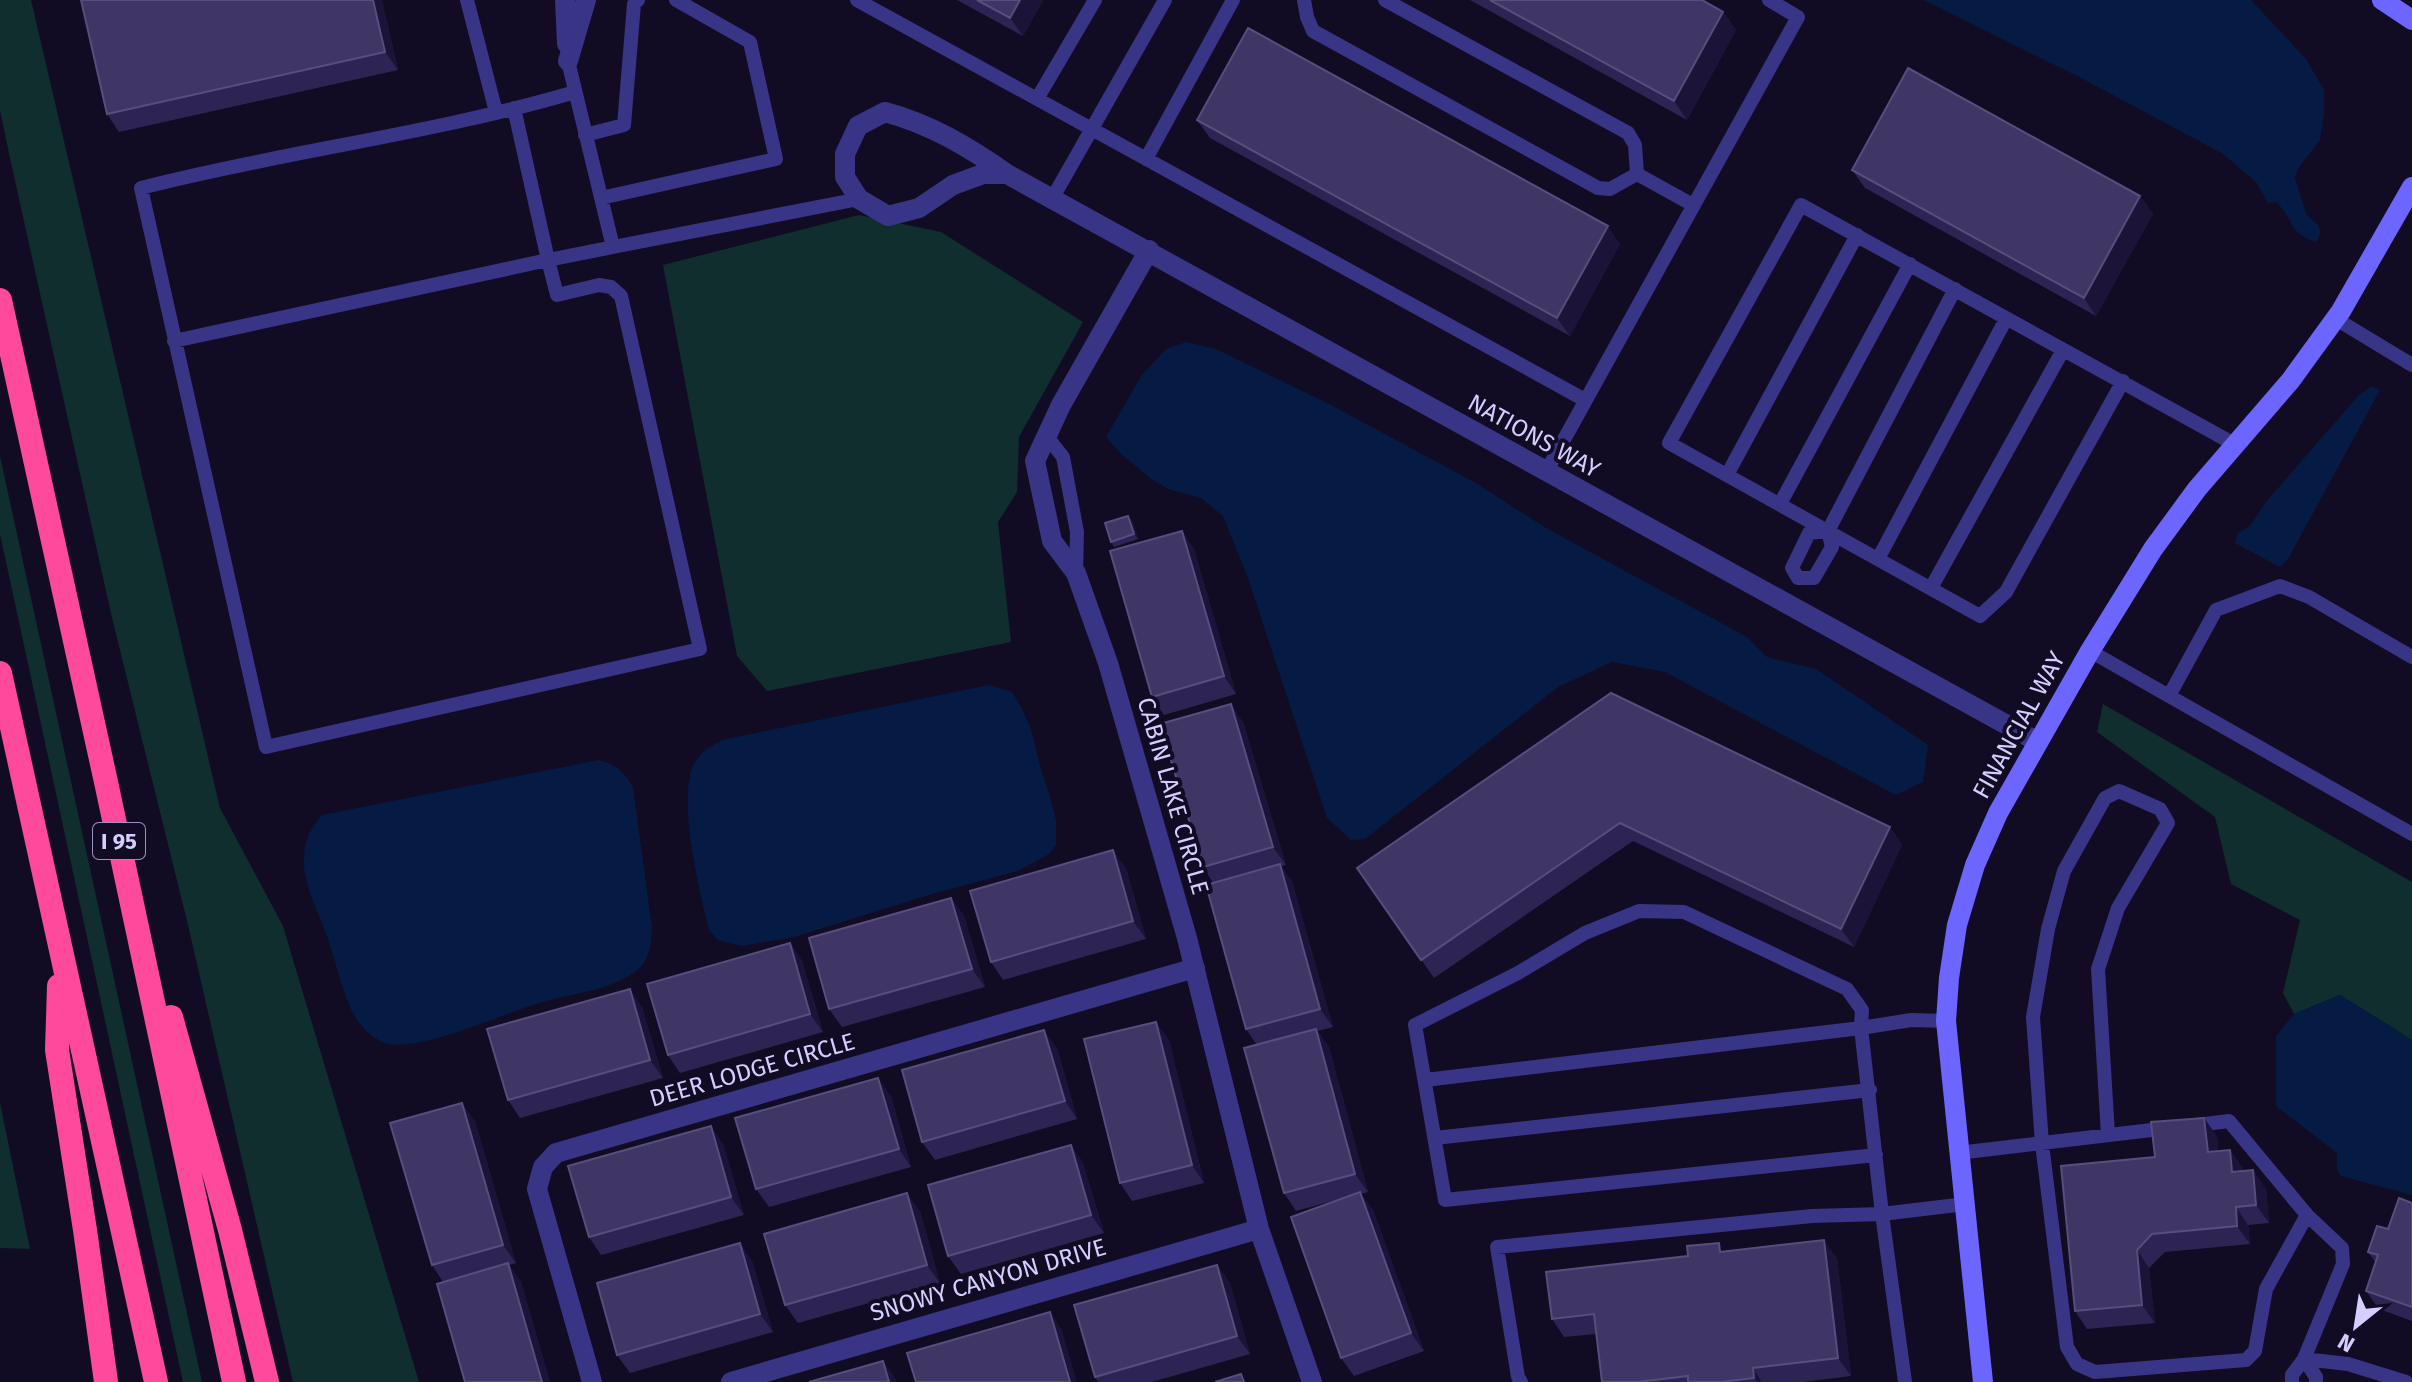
<svg xmlns="http://www.w3.org/2000/svg" width="2412" height="1382" font-family="'Fira Sans',sans-serif">
	<style>
		.green { fill: #0f2e2d }
		.water { fill: #061b43 }
		.lines { fill: none; stroke-linecap: round; stroke-linejoin: round }
		.lane { stroke: #383486; stroke-width: 14 }
		.street { stroke: #383486; stroke-width: 20 }
		.secondary { stroke: #6c65ff; stroke-width: 20 }
		.highway { stroke: #ff499d; stroke-width: 24 }
		.wall { fill: #2e2453 }
		.shaded-wall { fill: #1b1338 }
		.building { fill: #403665; stroke: #574e7e; stroke-width: 2 }
		.labels { text-anchor: middle; dominant-baseline: central; stroke-width: 8; stroke-linejoin: round; paint-order: stroke }
		.shield { fill: #110c23; stroke: #9a94bd; stroke-width: 2 }
		.shield-label { font-size: 22px; font-weight: bold; fill: #d5ceff }
		.street-label { font-size: 24px; fill: #d5ceff; stroke: #110c23 }
	</style>
	<rect width="100%" height="100%" fill="#110c23"/>
	<path class="green" d="M0,0H31L220,808L283,926L419,1382H293L188,925L112,618L10,158L0,110Z
		M859,215L941,232L1083,322L1019,437L1017,492L998,522L1011,642L767,691L737,656L663,265Z
		M0,456L202,1382H183L0,534Z
		M2103,704L2412,882V1040L2340,995L2294,1014L2283,993L2300,920L2231,884L2215,817L2097,732Z
		M0,1103L30,1249L0,1248Z"/>
	<path class="water" d="M1924,0H2251L2306,59L2324,90V114L2320,140L2299,167L2295,178L2306,214L2318,225L2321,232L2316,242C2287,233 2294,218 2276,202L2268,203L2256,182L2223,154L2087,81Z
		M1186,342L1216,349L1329,404L1474,482L1546,528L1747,637L1767,657L1816,669L1928,745L1923,782L1896,795L1665,672L1612,662L1558,687L1365,839L1351,840L1327,818L1247,575L1223,516L1201,498L1168,489L1150,478L1120,453L1106,437L1142,375L1166,349Z
		M2372,386L2380,390L2288,559L2280,567L2235,543L2238,533L2250,526L2265,503L2358,396Z
		M989,685L1012,692L1021,707L1031,729L1042,773L1049,793L1056,820V845L1049,854L1018,871L935,893L794,937L742,946L718,940L709,930C700,893 674,789 697,759C703,750 714,745 722,740Z
		M599,760C616,765 624,771 633,787L652,928C651,945 650,961 635,972C606,992 576,992 543,1002C505,1012 421,1053 385,1043C370,1038 357,1022 351,1009C341,987 336,962 328,939C321,918 304,886 304,864C304,841 308,832 322,815Z
		M2340,995L2412,1040V1195L2341,1176L2337,1171V1153L2276,1106V1036L2294,1014Z"/>
	<g class="lines">
		<path class="lane" d="M467,0L496,112
			M857,0L1585,400
			M1304,0L1307,17L1313,31L1598,188L1610,189L1637,174
			M1385,0L1628,133L1635,145L1637,174
			M568,61L613,247L859,199
			M1037,99L1095,0
			M514,108L548,260L613,247
			M585,135L624,125L634,4L638,0
			M1146,159L1233,0
			M1637,174L1693,205
			M601,198L776,159L750,42L676,0
			M1052,199L1165,0
			M2336,319L2412,365
			M174,341L548,260L557,295L599,285L611,287L621,296L700,649L266,747L141,188C285,151 433,134 575,92
			M2123,381L2006,592L1980,616L1669,443L1801,205L2236,445
			M1048,438L1063,457L1077,532L1076,573
			M1546,472L1798,17L1769,0
			M1727,475L1857,235
			M1780,504L1910,264
			M1878,559L2006,319
			M1798,578H1814L1832,547L1828,531L1955,289
			M1798,578L1792,568L1809,533L1827,531
			M1931,588L2063,350
			M2090,651L2169,696
			M2412,657L2309,597L2280,586L2216,610L2169,696L2412,834
			M1425,1080L1861,1028L1911,1020L1946,1021
			M2108,1135L2098,969L2118,908L2168,823L2160,809L2119,791L2105,798L2064,871L2048,929L2033,1017L2042,1144L2067,1347L2077,1364L2095,1372L2246,1360L2255,1351L2266,1289L2307,1215L2229,1121L2189,1126
			M1435,1138L1870,1090
			M1958,1153L2168,1128
			M2307,1215L2342,1248L2343,1264L2304,1359L2348,1364L2406,1382
			M1521,1382L1518,1377L1497,1247L1812,1216L1882,1214L1861,1028L1862,1010L1847,989L1684,912L1639,911L1585,933L1518,973L1415,1025L1445,1200L1876,1155
			M1905,1382L1882,1214L1965,1204
			M2292,1382V1375L2304,1359L2316,1377V1382"/>
		<path class="street" d="M565,0L567,44
			M568,61L586,0
			M1007,174H983L953,185L919,208L888,216L859,199L845,177V154L858,126L885,112C930,124 969,147 1007,174L2038,742
			M1149,250L1061,405L1035,461L1052,541L1076,573L1108,663L1187,938L1259,1229L1312,1382
			M592,1382L537,1189L543,1167L556,1153L1195,968
			M731,1382L1259,1229"/>
		<path class="secondary" d="M2382,0L2412,20
			M1983,1382L1946,1021L1949,978L1957,925L1975,865L1998,813L2090,651L2153,549L2197,489L2291,380L2341,311L2412,187"/>
		<path class="highway" d="M0,300L106,782L234,1382
			M0,673L156,1382
			M59,986L57,1050L85,1230L106,1382
			M171,1017L230,1230L267,1382"/>
	</g>
	<path class="wall" d="M81,0H382L398,70L119,132L107,114Z
		M957,0H1043L1023,36Z
		M1470,0H1702L1723,12L1736,30L1687,120Z
		M1197,120L1620,244L1570,336L1210,138Z
		M1852,170L2140,196L2153,214L2096,316L1865,188Z
		M1132,520L1138,539L1114,547L1111,542Z
		M1182,531L1194,549L1236,694L1164,715L1152,697Z
		M1611,693L1890,827L1902,845L1854,947L1633,841L1434,978L1357,868Z
		M1243,722L1286,865L1281,866L1292,882L1333,1027L1317,1031L1329,1047L1368,1192L1361,1194L1373,1210L1424,1351L1354,1376L1341,1358L1340,1199L1296,1211L1284,1193L1257,1045L1246,1029L1213,883L1203,867Z
		M1126,868L1146,939L1003,980L991,962Z
		M951,898L964,916L985,987L842,1027L829,1009Z
		M790,943L802,961L823,1032L680,1073L668,1055Z
		M642,1007L663,1078L520,1118L508,1100Z
		M1169,1040L1204,1183L1132,1201L1120,1183Z
		M1057,1048L1077,1119L935,1160L922,1142Z
		M891,1096L911,1167L769,1207L756,1189Z
		M475,1121L516,1263L509,1265L521,1282L550,1382H465L443,1282L432,1265Z
		M2217,1136L2218,1151L2243,1168V1171L2266,1189L2269,1223L2248,1225L2250,1244L2165,1252L2149,1268L2155,1323L2087,1329L2075,1311L2155,1157Z
		M723,1144L744,1215L601,1255L589,1237Z
		M1071,1145L1083,1163L1104,1233L961,1274L948,1256Z
		M2412,1203V1321L2379,1309L2366,1291L2376,1263L2368,1252Z
		M920,1211L940,1283L798,1323L785,1305Z
		M1725,1252L1837,1258L1851,1376L1803,1382H1602L1596,1334L1564,1337L1552,1319Z
		M752,1261L773,1332L630,1373L617,1355Z
		M1217,1265L1230,1283L1250,1354L1152,1382H1098L1095,1377Z"/>
	<path class="shaded-wall" d="M373,0H382L398,70L385,52Z
		M1020,0H1043L1023,36L1010,18Z
		M1723,12L1736,30L1687,120L1674,101Z
		M2140,196L2153,214L2096,316L2084,298Z
		M1608,226L1620,244L1570,336L1557,318Z
		M1128,516L1132,520L1138,539L1134,534Z
		M1182,531L1194,549L1236,694L1224,676Z
		M1231,704L1243,722L1286,865L1273,847Z
		M1890,827L1902,845L1854,947L1841,929Z
		M1113,850L1126,868L1146,939L1133,921Z
		M1280,864L1292,882L1333,1027L1320,1009Z
		M951,898L964,916L985,987L972,969Z
		M790,943L802,961L823,1032L810,1014Z
		M630,989L642,1007L663,1078L650,1060Z
		M1156,1022L1169,1040L1204,1183L1192,1165Z
		M1316,1029L1329,1047L1368,1192L1355,1174Z
		M1044,1030L1057,1048L1077,1119L1065,1101Z
		M878,1078L891,1096L911,1167L899,1149Z
		M462,1103L475,1121L516,1263L503,1245Z
		M2204,1118L2217,1136L2220,1170L2208,1152Z
		M711,1126L723,1144L744,1215L731,1197Z
		M1071,1145L1083,1163L1104,1233L1091,1215Z
		M2230,1150L2243,1168L2245,1190L2232,1172Z
		M2253,1170L2266,1189L2269,1223L2256,1205Z
		M1360,1192L1373,1210L1424,1351L1411,1333Z
		M907,1193L920,1211L940,1283L927,1265Z
		M2236,1207L2248,1225L2250,1244L2237,1226Z
		M1824,1240L1837,1258L1851,1376L1838,1358Z
		M740,1243L752,1261L773,1332L760,1314Z
		M2137,1250L2149,1268L2155,1323L2142,1305Z
		M508,1263L521,1282L550,1382H542Z
		M1217,1265L1230,1283L1250,1354L1237,1336Z
		M1050,1312L1062,1330L1077,1382H1070Z
		M883,1361L896,1379V1382H889Z
		M1753,1368L1762,1382H1757L1754,1378Z"/>
	<path class="building" d="M81,0H373L385,52L107,114Z
		M977,0H1020L1010,18Z
		M1490,0H1702L1723,12L1674,101Z
		M1248,28L1608,226L1557,318L1197,120Z
		M1908,68L2140,196L2084,298L1852,170Z
		M1128,516L1134,534L1111,542L1105,523Z
		M1182,531L1224,676L1152,697L1110,551Z
		M1611,693L1890,827L1841,929L1620,823L1421,960L1357,868Z
		M1231,704L1273,847L1203,867L1160,724Z
		M1113,850L1133,921L991,962L970,891Z
		M1280,864L1320,1009L1246,1029L1206,885Z
		M951,898L972,969L829,1009L809,938Z
		M790,943L810,1014L668,1055L647,984Z
		M630,989L650,1060L508,1100L487,1029Z
		M1156,1022L1192,1165L1120,1183L1084,1039Z
		M1316,1029L1355,1174L1284,1193L1244,1048Z
		M1044,1030L1065,1101L922,1142L902,1070Z
		M878,1078L899,1149L756,1189L735,1118Z
		M462,1103L503,1245L432,1265L390,1123Z
		M2204,1118L2208,1152L2230,1150L2232,1172L2253,1170L2256,1205L2236,1207L2237,1226L2152,1234L2137,1250L2142,1305L2075,1311L2061,1166L2155,1157L2151,1122Z
		M711,1126L731,1197L589,1237L568,1166Z
		M1071,1145L1091,1215L948,1256L928,1185Z
		M1360,1192L1411,1333L1341,1358L1291,1217Z
		M907,1193L927,1265L785,1305L764,1234Z
		M2399,1198L2412,1203V1307L2366,1291L2378,1255L2368,1252L2377,1226L2388,1229Z
		M1824,1240L1838,1358L1753,1368L1754,1378L1721,1382H1688V1376L1638,1382H1602L1594,1314L1552,1319L1546,1272L1688,1256L1687,1246L1719,1243L1720,1252Z
		M740,1243L760,1314L617,1355L597,1283Z
		M508,1263L542,1382H465L437,1284Z
		M1217,1265L1237,1336L1095,1377L1074,1305Z
		M1050,1312L1070,1382H916L907,1353Z
		M883,1361L889,1382H809Z
		M1241,1374L1244,1382H1215Z"/>
	<g class="labels">
		<rect class="shield" x="93" y="823" width="52" height="36" rx="6"/>
		<g class="shield-label">
			<text x="119" y="841">I 95</text>
		</g>
		<g class="street-label">
			<text transform="translate(1534 436) rotate(29)">NATIONS WAY</text>
			<text transform="translate(2019 725) rotate(-61)">FINANCIAL WAY</text>
			<text transform="translate(1173 796) rotate(74)">CABIN LAKE CIRCLE</text>
			<text transform="translate(752 1070) rotate(-16)">DEER LODGE CIRCLE</text>
			<text transform="translate(988 1280) rotate(-16)">SNOWY CANYON DRIVE</text>
		</g>
	</g>
	<g transform="translate(2356 1326) rotate(210)" stroke="#110c23" stroke-width="6" paint-order="stroke">
	<path d="M0-6L14 30L0 20L-14 30Z" fill="#d5ceff"/>
	<text y="-12" font-size="22" font-weight="bold" text-anchor="middle" fill="#d5ceff">N</text>
	</g>
</svg>
